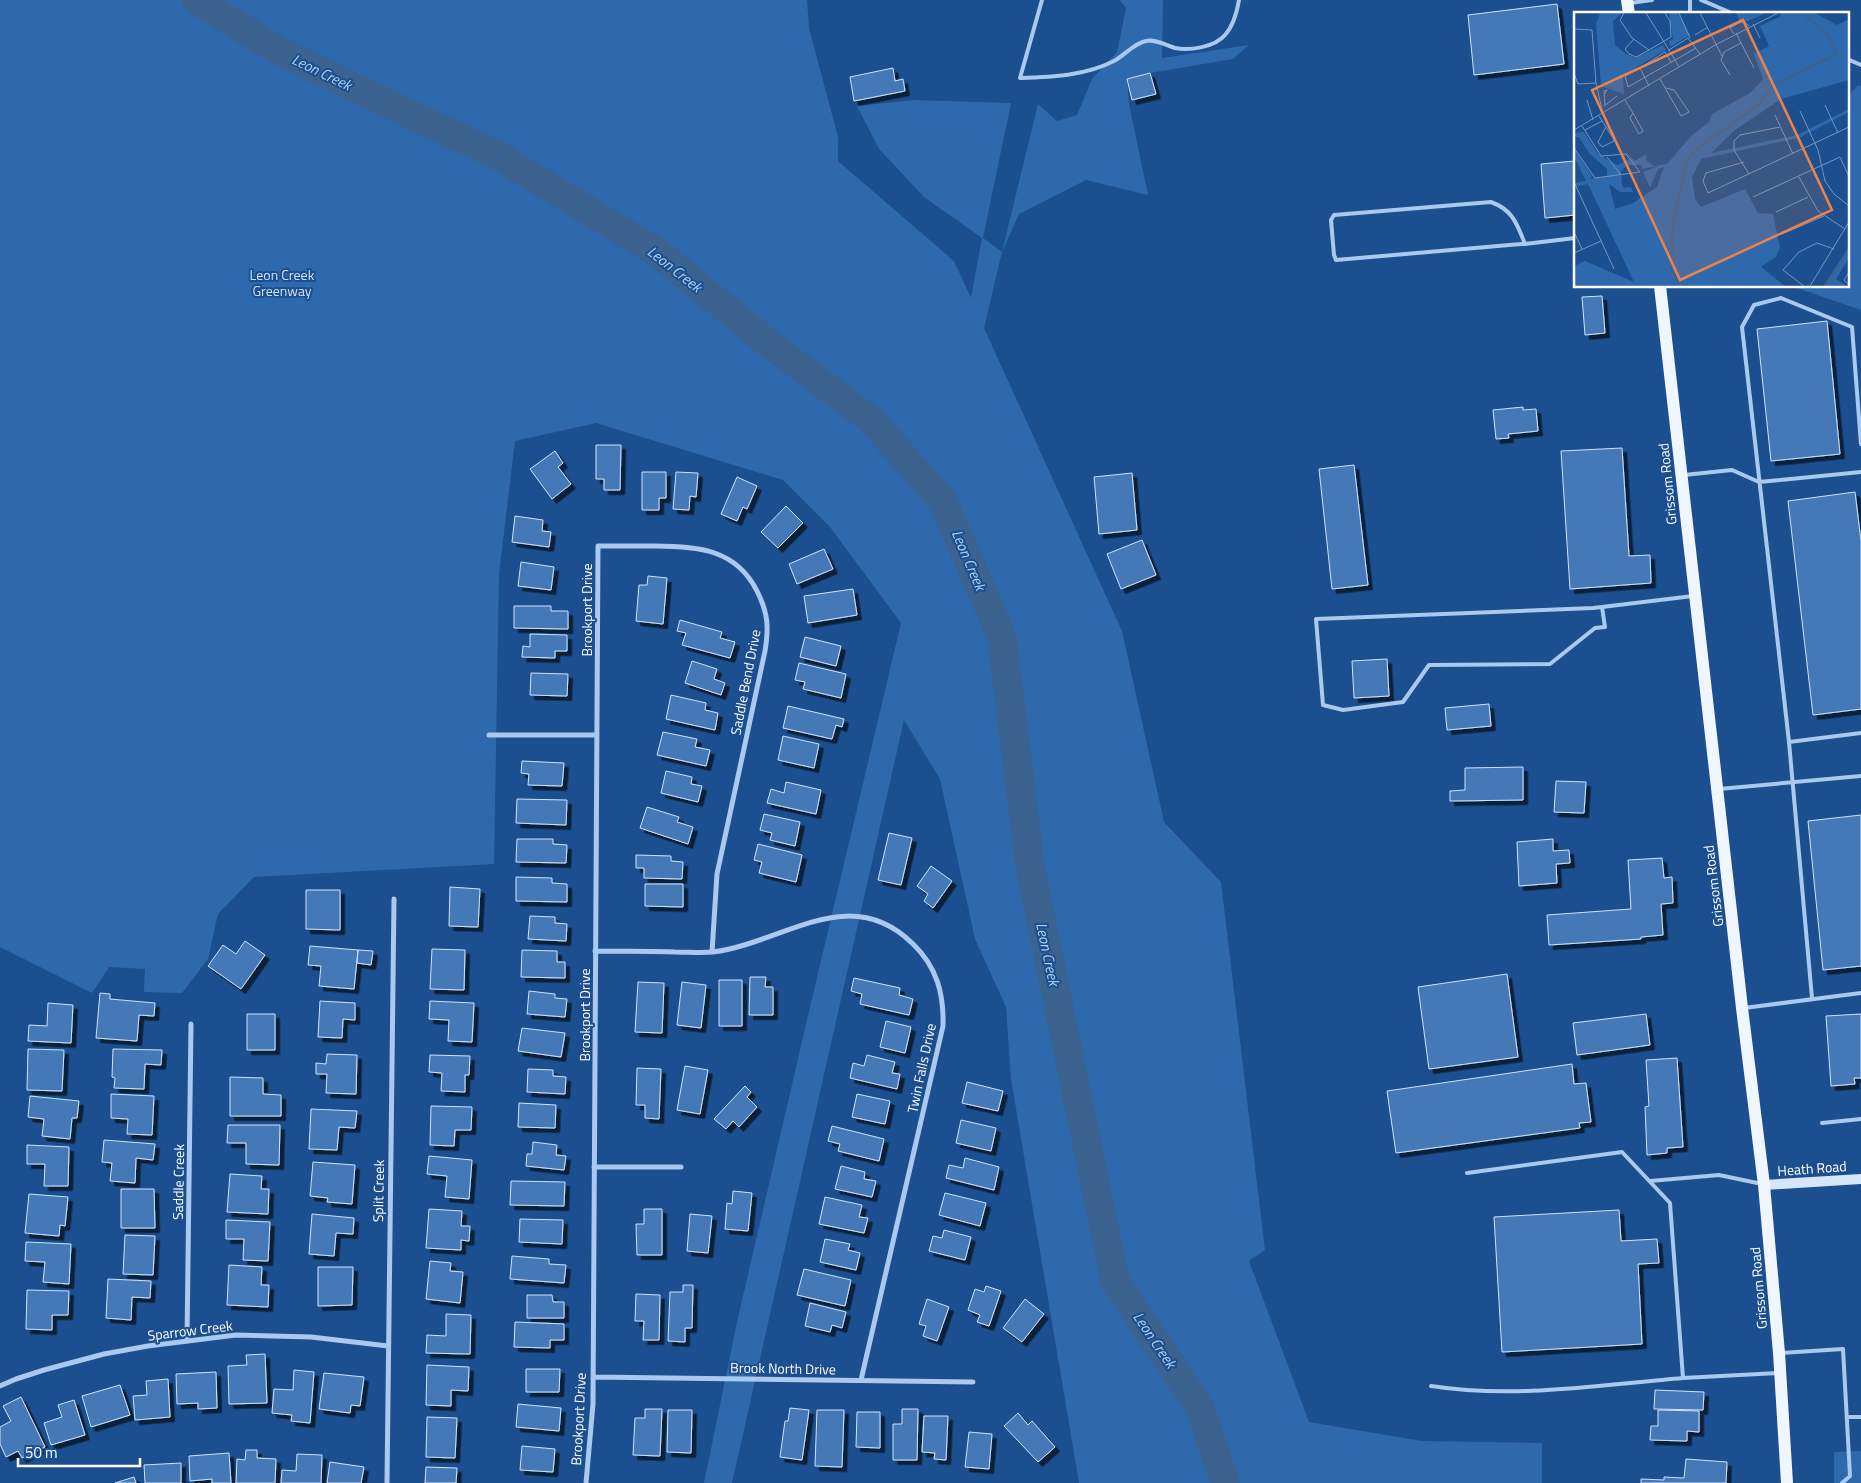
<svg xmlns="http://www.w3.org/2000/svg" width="1861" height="1483" font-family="'Titillium Web',sans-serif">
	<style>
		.green { fill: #2e69ad }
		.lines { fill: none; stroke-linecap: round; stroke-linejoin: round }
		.river { stroke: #3c6290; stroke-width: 29 }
		.building { fill: #4478b7; stroke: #cfe3fa; filter: url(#shadow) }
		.lane { stroke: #a9c9ee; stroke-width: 4 }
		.street { stroke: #a9c9ee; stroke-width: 5 }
		.secondary { stroke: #d6e6fa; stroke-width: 10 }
		.primary { stroke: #f0f6ff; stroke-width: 12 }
		.labels { text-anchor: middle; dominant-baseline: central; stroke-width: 4; stroke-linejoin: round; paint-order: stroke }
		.park-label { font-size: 14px; fill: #cfe3fa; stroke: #1b4f8f }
		.street-label { font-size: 14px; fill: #fff; stroke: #1b4f8f }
		.water-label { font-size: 15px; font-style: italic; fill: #b5d3f5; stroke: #1b4f8f }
		.inset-river { fill: none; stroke: #3c6290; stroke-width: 2.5 }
		.inset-road { fill: none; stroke: #7695bc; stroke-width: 1 }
		.view { fill: #ee8249; fill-opacity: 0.15; stroke: #ee8249; stroke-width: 2.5 }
		.inset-edge { fill: none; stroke: #fff; stroke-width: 2.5 }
	</style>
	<defs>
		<filter id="shadow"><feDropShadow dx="4.5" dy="4.5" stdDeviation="0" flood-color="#0009"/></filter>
	</defs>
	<rect width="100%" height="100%" fill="#1b4f8f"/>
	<path class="green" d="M0,0H807L809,28L838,137V161L954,261L971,298L982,238L924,197L879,149L857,106L915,100L1011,103L983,238L1002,252L1038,104L1057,121L1077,115L1092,79L1117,52L1126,8L1120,0H1163L1162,58L1249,45L1233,59L1150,73L1127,79L1129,104L1148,195L1086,180L1019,214L1002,252L984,328L1122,631L1164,822L1221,882L1265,1250L1249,1261L1309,1422L1422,1441L1542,1443V1483H1079L1011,1079L1006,1007L975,939L940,779L904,720L732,1483H704L737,1322L810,1007L901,623L830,527L783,480L596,423L515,441L499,574L494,864L254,877L218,914L208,959L182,993L144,992L145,969L109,967L92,993L0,947Z
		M1858,85L1861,86V310L1791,286H1847V97Z
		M1861,1451V1483H1834V1452Z"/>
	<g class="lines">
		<path class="river" d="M196,0L281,52L500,157L658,253L767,342L870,419L943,501L1002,638L1030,866L1115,1281L1200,1408L1225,1483"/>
	</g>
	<path class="building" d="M1557,4L1564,64L1474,75L1468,15Z
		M893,68L895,81L903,79L905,91L854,101L850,77Z
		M1150,73L1156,94L1132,100L1127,79Z
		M1575,161V215L1545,218L1541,164Z
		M1602,296L1605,333L1585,335L1582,297Z
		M1827,321L1840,454L1771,461L1757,329Z
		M1523,407V410L1536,409L1538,431L1508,434L1509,438L1496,439L1493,410Z
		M596,445H621L620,490H604V479H596Z
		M1622,448L1629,556L1650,555L1651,583L1570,589L1561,451Z
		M555,451L563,463L558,467L571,484L552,499L530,469Z
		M1354,465L1368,585L1332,589L1319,469Z
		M642,472H666V498H659V510H642Z
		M676,472L698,473L696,497L690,496L689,510L673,509Z
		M1132,473L1137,530L1099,534L1094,477Z
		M737,477L757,486L747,509L743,507L737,521L721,514Z
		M1855,492L1861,541V709L1813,715L1788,501Z
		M786,506L803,523L778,548L761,532Z
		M515,516L543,520L542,531L551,532L549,547L512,542Z
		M1142,540L1156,575L1121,589L1107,554Z
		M824,549L833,569L797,584L789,564Z
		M521,562L554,567L551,590L518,586Z
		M648,576L667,578L663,624L636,621L639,585H647Z
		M853,589L857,615L808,623L804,596Z
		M514,606H551V611H568V629L514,628Z
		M680,620L722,632L720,638L735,642L730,658L682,645L686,633L677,631Z
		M530,634L567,635V651H555V658L522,657L523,646L530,647Z
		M805,637L841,646L836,666L800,657Z
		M1387,659L1389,696L1354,698L1352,661Z
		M692,661L717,669L714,679L725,683L721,695L685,683Z
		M799,663L846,674L841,698L803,689L805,682L795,680Z
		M531,673L568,674L567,696L530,695Z
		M671,695L706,703L705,710L718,713L715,730L666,719Z
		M1489,704L1491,726L1447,730L1445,708Z
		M788,706L844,719L842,727L836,725L832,739L783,728Z
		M663,732L697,739L695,747L710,750L706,766L657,755Z
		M783,736L819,744L814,768L778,760Z
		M522,761L564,763L562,786L528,785L529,774L521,773Z
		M1523,767V800L1450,801V791L1465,790V768Z
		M666,771L692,777L691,784L702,786L698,802L661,793Z
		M1556,781L1586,782L1584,813L1554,812Z
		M786,782L821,790L816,814L767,803L771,789L784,793Z
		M517,799L567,800L566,825L516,823Z
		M647,807L679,817L677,822L693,827L688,844L640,828Z
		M764,814L800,822L795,846L770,840L772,833L760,830Z
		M1861,815V966L1823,970L1808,821Z
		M889,833L912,838L901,885L878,880Z
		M517,839H553V844L567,845L566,863L516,862Z
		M1553,839V851L1569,850L1570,863L1556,864L1557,883L1519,886L1517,842Z
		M758,844L802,855L796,882L759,873L762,862L754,860Z
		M636,855L671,856V861L683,862L682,879L644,878V868H636Z
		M1662,858L1664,878L1672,877L1673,903L1661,904L1663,935L1641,937V939L1549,945L1547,915L1631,909L1628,860Z
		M931,866L952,881L933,908L924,901L928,894L917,886Z
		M516,877L552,878V883L567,884V902L516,901Z
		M645,884H683V907L645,906Z
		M450,887L480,889L478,927L449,926Z
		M306,890H340V930L306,929Z
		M530,916L555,917V923L567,924L566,941L528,939Z
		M245,941L265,955L241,989L208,966L223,945L236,954Z
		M310,946L358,950L354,989L319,986L321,966L308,965Z
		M432,949L465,950L464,990L430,989Z
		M358,950L373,951L371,965L357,963Z
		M522,950L557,951V962H565V978L521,977Z
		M1507,974L1518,1057L1429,1069L1418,987Z
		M750,977H766L765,987H773V1015H749Z
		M854,978L900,988L899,995L913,999L909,1015L860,1004L862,994L851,991Z
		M719,980H742V1026H719Z
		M638,982L664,983L662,1033L635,1032Z
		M682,982L706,985L701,1028L677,1025Z
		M529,991L555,994V998L567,999L565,1017L527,1014Z
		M100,993L110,994V999L155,1003L154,1016L139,1015L137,1041L96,1038Z
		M320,1001L355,1003V1020L343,1019L342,1038L318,1037Z
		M430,1001L474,1003L472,1042L448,1041L449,1020L429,1019Z
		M48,1003L73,1005L71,1043L28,1041L29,1025L47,1026Z
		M247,1014H275V1050H247Z
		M1646,1014L1650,1045L1577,1055L1573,1023Z
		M1861,1014V1078H1854L1855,1084L1831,1086L1826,1016Z
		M886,1021L911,1027L905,1053L880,1047Z
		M522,1028L565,1033L561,1057L518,1051Z
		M28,1049L64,1050L62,1091L27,1090Z
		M113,1049L162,1050L161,1065L145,1064L144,1089L114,1088L115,1078L112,1077Z
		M327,1054L357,1055L356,1094L326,1093L327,1074H316V1063L326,1064Z
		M430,1055L470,1056L469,1075H465V1092L441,1091L442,1073L429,1072Z
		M867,1055L895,1062L892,1073L900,1074L897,1089L850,1078L853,1063L864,1066Z
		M1677,1058L1683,1147L1667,1148V1153L1647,1155L1645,1107L1649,1106L1646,1060Z
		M1572,1064L1574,1084L1586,1083L1591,1122L1579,1123L1580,1128L1396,1153L1387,1091Z
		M685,1066L708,1070L700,1114L677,1110Z
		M637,1068L661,1069L659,1119L645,1118V1105H636Z
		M528,1069L553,1070V1076L566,1077L565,1094L527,1092Z
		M230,1077L263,1078V1094L281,1095V1116H230Z
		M967,1082L1003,1091L998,1111L962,1103Z
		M745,1086L751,1092L747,1097L757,1107L739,1127L733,1121L726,1129L714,1119Z
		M111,1094L154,1096L152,1135L127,1134L128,1119L111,1118Z
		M857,1094L890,1101L885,1124L852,1117Z
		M30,1096L79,1101L77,1118H72L70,1139L42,1136L44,1119L28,1117Z
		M519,1103L556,1105L555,1128L518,1127Z
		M431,1106L472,1107L471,1130H455L454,1146L430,1145Z
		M311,1109L357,1111L355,1128L339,1127L337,1150L309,1149Z
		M961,1120L996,1128L991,1151L956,1143Z
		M228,1125H280L279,1165L246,1164V1143H227Z
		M832,1126L884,1139L879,1161L838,1151L840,1144L828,1141Z
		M104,1140L155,1144L153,1160L136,1158L135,1183L110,1181L112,1163L102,1162Z
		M533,1142L557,1145L556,1155L566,1156L564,1170L526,1166L527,1154H532Z
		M27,1145L69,1147L68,1186H44L45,1164H27Z
		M429,1156L472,1160L469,1199L445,1197L447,1176L427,1174Z
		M965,1158L999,1167L994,1190L946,1178L949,1165L963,1168Z
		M313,1162L355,1165L352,1204L327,1202L328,1198L310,1196Z
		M841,1166L865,1172L864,1179L876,1181L872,1197L835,1189Z
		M230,1174L262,1176L261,1189H269L268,1214L227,1212Z
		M511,1181L565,1182L564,1206L510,1205Z
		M121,1189H154L155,1228H121Z
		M733,1191L752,1193L748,1231L725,1229L727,1203L732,1204Z
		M945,1193L986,1203L980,1226L939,1215Z
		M29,1194L68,1197L65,1226L60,1225L59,1236L25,1233Z
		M825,1197L862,1205L859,1217L868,1218L864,1233L819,1224Z
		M429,1209L462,1211L461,1226H470L469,1241L461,1240V1250L426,1248Z
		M644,1209H662V1255H637L636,1224H644Z
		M1619,1210L1621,1241L1657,1239L1659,1263L1638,1264L1642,1344L1502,1352L1494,1217Z
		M312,1214L354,1218L353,1234L336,1233L334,1256L309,1254Z
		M690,1214L712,1216L708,1253L687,1251Z
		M520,1219L563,1220L562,1244L519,1242Z
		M226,1220L270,1222L268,1261L243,1260L244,1239H226Z
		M944,1230L971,1237L965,1260L929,1251L933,1236L942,1238Z
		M125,1235L155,1236L153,1275L123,1274Z
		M825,1239L850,1244L848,1250L860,1253L856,1270L820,1262Z
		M26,1242L71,1244L69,1284L43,1282L45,1262L25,1261Z
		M512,1256L549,1259V1264L566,1265L564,1283L510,1279Z
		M430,1261L451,1263L450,1271L463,1272L460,1303L426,1299Z
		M229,1265L262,1267L261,1285H269L268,1307L227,1305Z
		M318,1267H353L352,1305L318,1306Z
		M804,1269L851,1280L845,1306L797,1295Z
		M108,1279L151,1281L150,1298L132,1297L131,1320L106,1318Z
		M683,1285H693L692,1328H685V1342L668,1341L670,1292H683Z
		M986,1286L1001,1291L989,1326L977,1322L980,1315L968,1310L975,1289L984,1292Z
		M27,1290L69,1291L68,1315H52V1330L26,1329Z
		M636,1294L660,1295L659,1340H643L644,1321H635Z
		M527,1295H552L553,1302H564V1318H527Z
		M927,1299L949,1307L937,1341L923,1336L926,1326L919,1324Z
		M1025,1299L1044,1314L1022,1342L1003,1328Z
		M810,1303L846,1312L842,1328L832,1325L830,1332L805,1326Z
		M446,1314L471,1315L470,1354L426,1353L427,1335L446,1336Z
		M515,1322L564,1324V1340H550V1348L514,1347Z
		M265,1354L267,1403L229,1404L228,1366L247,1365L246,1355Z
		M427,1365L469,1367L468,1391L451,1390V1406L426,1405Z
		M526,1369H560L559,1392H526Z
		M294,1370L314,1372L310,1423L291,1421L292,1415L272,1413L274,1389L293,1390Z
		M216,1372L217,1408L198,1409V1403L177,1404L176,1374Z
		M324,1373L364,1377L360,1406L351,1405L350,1413L319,1409Z
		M168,1379L170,1417L135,1420L133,1396L147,1395L146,1381Z
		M120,1385L130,1415L91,1427L82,1396Z
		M1655,1390L1704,1392L1703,1410L1654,1409Z
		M21,1397L45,1447L22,1458L18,1451L6,1457L0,1444V1427L11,1421L3,1406Z
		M74,1400L85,1435L51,1445L44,1423L62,1417L58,1405Z
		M518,1404L561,1408L559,1431L516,1427Z
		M790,1408L809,1410L802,1460L780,1457L785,1421H788Z
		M645,1409H662L660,1456L633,1455L635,1418H645Z
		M902,1409H918L917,1460H893V1424H902Z
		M668,1410H692L691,1453L667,1452Z
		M817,1410H844L842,1467L815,1466Z
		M1658,1410L1699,1411V1432L1687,1431V1441L1650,1440L1651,1426H1658Z
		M857,1412H880V1448L856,1447Z
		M1018,1413L1028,1425L1032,1421L1055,1447L1038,1462L1004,1426Z
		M924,1416H948L946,1460L934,1459L935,1453L922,1452Z
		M427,1417L457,1418L455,1458L426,1457Z
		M969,1432L992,1434L989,1469L965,1467Z
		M522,1446L555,1449L553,1472L520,1470Z
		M246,1450H257V1458L276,1459L275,1483H236L237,1459L245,1460Z
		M229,1453L231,1483H212V1479L190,1481L189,1456Z
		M297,1454L322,1455L321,1483H281L282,1470L296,1471Z
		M1686,1459L1727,1462L1726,1483H1641V1479L1664,1480V1477L1684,1478Z
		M330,1462L364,1467L361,1483H327Z
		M181,1463V1483H145L144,1465Z
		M426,1467L457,1468L456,1483H425Z
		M134,1477L136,1483H115Z"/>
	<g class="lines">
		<path class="lane" d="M1042,0L1020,78C1051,77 1085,76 1114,61C1124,56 1134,43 1146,41C1156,39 1165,45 1175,48C1190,51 1215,47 1225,35C1234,25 1237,12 1239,0
			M1690,0V14
			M1701,0L1734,14
			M1630,3L1652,0
			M1847,59L1861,65
			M1525,244C1517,224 1513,210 1491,202L1334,215L1331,220L1334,255L1336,260L1521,244H1525L1575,238
			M1684,475L1732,470L1759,482L1861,472
			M1602,607L1605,627L1595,628L1550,664L1429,665L1403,702L1343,710L1323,705L1316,619L1593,608L1602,607L1693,596
			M1789,742L1861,733
			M1719,789L1861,776
			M1812,998L1789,742L1742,327L1754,305L1781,298L1852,327L1861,444
			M1744,1008L1861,993
			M1822,1123L1861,1119
			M1467,1173L1622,1152L1670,1203L1683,1378L1778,1373
			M1650,1181L1719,1175L1762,1184
			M1781,1353L1843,1349L1850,1476L1842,1483
			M1431,1386C1514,1399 1600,1385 1683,1378
			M1848,1417H1861"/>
		<path class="street" d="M489,735H596
			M595,951C622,951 649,951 675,952C688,952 701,953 713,952C784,943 849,881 913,944C937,967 944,994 943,1026L861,1380
			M594,1167H681
			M187,1341L191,1024
			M593,1377L973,1382
			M0,1386L16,1379L44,1370L104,1354L148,1346L236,1335L311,1337L388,1346
			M387,1483L394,899
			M586,1483L593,1404L598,546C617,546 636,546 655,546C697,546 736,549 757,591C768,613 769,627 765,651L717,874L712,952"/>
		<path class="secondary" d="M1764,1185L1861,1179"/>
		<path class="primary" d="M1627,0L1629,14
			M1660,286L1742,1008L1764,1185L1779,1353L1787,1483"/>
	</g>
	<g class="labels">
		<g class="park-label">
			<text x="282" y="274">Leon Creek<tspan x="282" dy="16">Greenway</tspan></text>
		</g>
		<g class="street-label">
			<text transform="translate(1667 484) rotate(-96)">Grissom Road</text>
			<text transform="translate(586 610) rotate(-90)">Brookport Drive</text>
			<text transform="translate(745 682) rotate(-79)">Saddle Bend Drive</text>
			<text transform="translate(1713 886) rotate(-97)">Grissom Road</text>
			<text transform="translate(584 1015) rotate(-90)">Brookport Drive</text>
			<text transform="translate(921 1068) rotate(-78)">Twin Falls Drive</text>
			<text transform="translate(1812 1168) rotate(-4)">Heath Road</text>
			<text transform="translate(178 1182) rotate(-89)">Saddle Creek</text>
			<text transform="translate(378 1191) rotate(-89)">Split Creek</text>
			<text transform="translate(1758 1288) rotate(-95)">Grissom Road</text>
			<text transform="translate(190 1330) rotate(-7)">Sparrow Creek</text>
			<text transform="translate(783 1368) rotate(1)">Brook North Drive</text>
			<text transform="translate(578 1419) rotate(-87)">Brookport Drive</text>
		</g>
		<g class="water-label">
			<text transform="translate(322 72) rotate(26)">Leon Creek</text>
			<text transform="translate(675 269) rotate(38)">Leon Creek</text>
			<text transform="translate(969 560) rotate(67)">Leon Creek</text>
			<text transform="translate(1048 954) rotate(78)">Leon Creek</text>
			<text transform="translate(1155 1340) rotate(56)">Leon Creek</text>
		</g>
	</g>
	<g transform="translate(1574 12)">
		<rect width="275" height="275" fill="#1b4f8f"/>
		<path d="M26,1H48L39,9L40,23L41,33L52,42L61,46L89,33L92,38L49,63L50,82L27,74L22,12ZM95,1H104L116,23L96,35L95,29L99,27ZM162,1H192L167,12ZM206,1H241L263,13L275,7V68L207,87L161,118L137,141L223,123L275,97V100L225,126L127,147L118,165L121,187L127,195L171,177L184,201L199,202L206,236L202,245L187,255L211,274H0V254L11,249L60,270L14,172L0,175V171L12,169L0,144V137L18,164L16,167L33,164V157L15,141L5,125H0V121L10,120L24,142L43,153L57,147L51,139L61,149L72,142L73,149L80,154L93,152L117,124L135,110L138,102L176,81L189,67L180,42L195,34L186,14L207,4ZM54,153H67L68,157L84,154L69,160L76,176L84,157L90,155L83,175L59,191L41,197L35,172L46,180H59L57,175L50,176L48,173L47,159ZM275,234V246L262,267L273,274H249L258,265Z" fill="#2e69ad" fill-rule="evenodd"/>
		<path class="inset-river" d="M104,274L97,252L99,210L113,148L124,136L184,93L202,71L260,44L262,39L254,23L228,1M251,274L275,237"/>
		<path class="inset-road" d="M50,1L46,8L58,26L75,38L97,25L96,9L91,1M72,1L95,38M105,1L116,26M126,1L148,44M179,12L186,26M0,17L18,18L22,71L29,102M160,22L156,16L163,12L169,9L175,14M121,23L134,15M60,27L51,37L55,42L62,45L75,38M167,31L180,56M105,55L95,38L114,26L126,42M66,56L51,64L54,75L122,36M0,61L4,72L22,71M156,63L147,48L150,40L167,31L162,21M86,67L107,104L115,100L100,78L92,76M75,74L66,56L91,40L97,50M13,88L19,108M51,88L59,101L69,119L65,122L56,106L59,101M31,93L30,79L33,78L31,82M251,93L264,121M30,94L43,84M226,99L244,138L251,169L260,182L275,194M201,103L219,142M25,104L39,126L40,129L28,135L24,130L32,115M0,118L143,32L204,1M11,118L28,109M0,136L21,166L66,160L52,142L27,144L8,114M33,145L47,163M170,150L132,161L129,169L134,181L275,115M175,162L160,138V129L166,123L206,115M225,165L244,199L271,217M0,170L40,257M179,185L266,145L275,165M202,200L234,185M0,220L8,237M208,222L250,204M0,241L27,229M275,260L270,268L275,273M230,274L209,258L225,240L243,231L260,237M236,274L275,210"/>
		<path class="view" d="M169,8L258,198L106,268L18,78Z"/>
		<rect width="275" height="275" class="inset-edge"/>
	</g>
	<path d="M18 1458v8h122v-8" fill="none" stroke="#ffffff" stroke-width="2.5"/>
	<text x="25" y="1458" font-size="15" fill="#ffffff" stroke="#1b4f8f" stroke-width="4" paint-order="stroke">50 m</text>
</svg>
